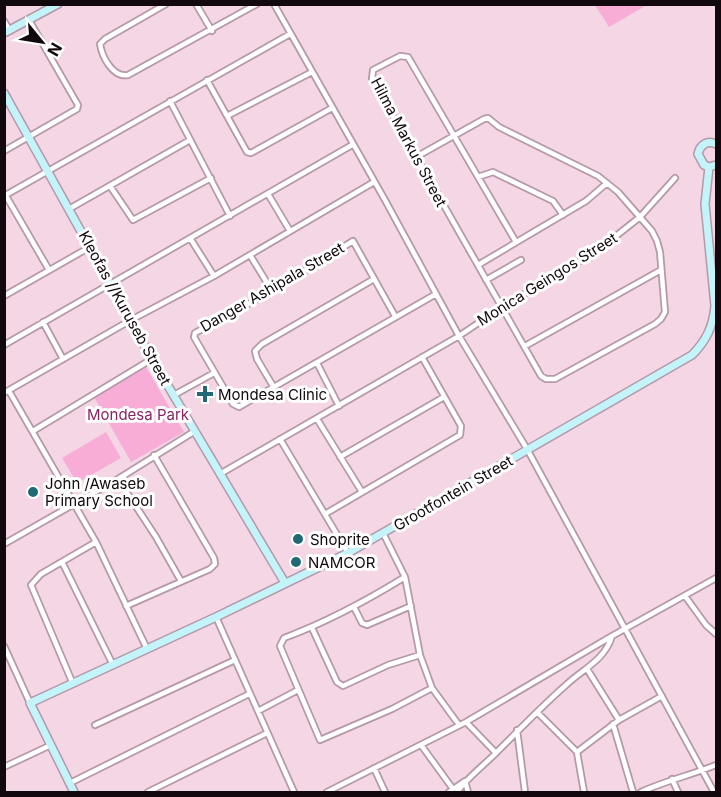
<svg xmlns="http://www.w3.org/2000/svg" width="721" height="797" font-family="Inter,sans-serif">
	<style>
		.green { fill: #f8add7 }
		.lines { fill: none; stroke-linecap: round; stroke-linejoin: round }
		.street-casing { stroke: #b599a8; stroke-width: 8 }
		.secondary-casing { stroke: #b599a8; stroke-width: 10 }
		.street { stroke: #fff; stroke-width: 4.5 }
		.secondary { stroke: #c3f4fa; stroke-width: 7 }
		.poi-dot { fill: #216a75; stroke: #fff; stroke-width: 2 }
		.labels { text-anchor: middle; dominant-baseline: central; stroke-width: 6; stroke-linejoin: round; paint-order: stroke }
		.street-label { font-size: 15px; fill: #12090e; stroke: #fff }
		.poi-label { font-size: 15px; fill: #12090e; stroke: #fff; text-anchor: start }
		.park-label { font-size: 15px; fill: #852664; stroke: #fff }
	</style>
	<rect width="100%" height="100%" fill="#f4d6e5"/>
	<path class="green" d="M595,5H647L609,27Z
		M146,367L184,432L131,462L94,397Z
		M106,432L121,458L77,483L62,458Z"/>
	<g class="lines">
		<defs>
			<path id="street" d="M166,4L105,39L100,44C102,57 113,78 128,75L257,4
				M196,4L212,31
				M274,4L385,200L459,336L527,449L714,792
				M4,21L10,31
				M207,80L247,152L251,153L332,108
				M170,101L230,216
				M227,116L312,72
				M4,151L77,109L78,105L29,20
				M416,157L484,119L488,118L499,127L598,176L618,192L652,231L657,241L660,252L665,312L661,319L655,324L555,379H546L541,376L372,79L373,70L400,56L408,57L516,242
				M478,177L493,172L553,201L563,215
				M110,186L133,220L211,178
				M268,194L290,231
				M4,196L290,34
				M6,196L49,270
				M69,209L190,140
				M190,238L214,276
				M250,255L272,291
				M478,265L586,201L607,183
				M486,280L521,260
				M4,296L90,247
				M395,316L353,241L272,291L195,333L194,337L233,404L239,407L436,294
				M43,322L63,359
				M4,345L352,145
				M525,346L661,270
				M317,363L339,406
				M273,386L257,359L255,351L262,344L374,279
				M9,391L96,542L147,649
				M4,393L131,320L214,276L374,182
				M174,395L214,373
				M317,419L362,492
				M33,431L152,359
				M280,439L348,553
				M340,457L444,397
				M220,474L459,336L502,307L597,251L640,217L675,178
				M118,479L156,537L181,581
				M325,514L460,435L461,426L422,357
				M383,533L405,577L420,655L432,688L459,725
				M4,544L118,479L195,431
				M62,562L113,665
				M405,577C366,601 327,622 284,638L280,646L320,740L392,709L432,688
				M685,596L706,625L716,634
				M126,606L210,569L215,564L214,558L154,455
				M354,607L362,623L367,625L411,606
				M216,617L294,792
				M312,628L337,682L343,686L388,665L420,655
				M4,646L30,703
				M587,669L619,720
				M73,684L31,585L41,574L96,542
				M258,711L298,690
				M537,712L577,752L584,792
				M466,722L496,753
				M613,724L633,792
				M95,725L235,660
				M517,730L525,792
				M421,745L453,789
				M577,752L619,720L662,696
				M4,767L51,745
				M374,768L385,792
				M672,779L678,792
				M70,783L249,694
				M148,792L267,733
				M327,792L466,722L612,636L716,578
				M449,792L465,781L468,792
				M457,792C468,777 483,766 496,753C519,730 541,707 566,685C583,669 605,660 612,636
				M641,792C665,781 691,775 716,765"/>
			<path id="secondary" d="M4,33L58,4
				M4,93L152,359L285,583
				M716,144C707,140 700,145 698,154L704,165L709,167L716,165
				M74,792L30,703L216,617L348,553L692,355C706,341 713,327 715,306L705,204L709,167"/>
		</defs>
		<use href="#street" class="street-casing"/>
		<use href="#secondary" class="secondary-casing"/>
		<use href="#street" class="street"/>
		<use href="#secondary" class="secondary"/>
	</g>
	<g class="poi-dot">
		<path d="M202 385h6v6h6v6h-6v6h-6v-6h-6v-6h6z"/>
		<circle cx="33" cy="492" r="6"/>
		<circle cx="298" cy="539" r="6"/>
		<circle cx="296" cy="562" r="6"/>
	</g>
	<g class="labels">
		<g class="street-label">
			<text transform="translate(409 142) rotate(62)">Hilma Markus Street</text>
			<text transform="translate(547 279) rotate(-32)">Monica Geingos Street</text>
			<text transform="translate(272 287) rotate(-30)">Danger Ashipala Street</text>
			<text transform="translate(125 308) rotate(61)">Kleofas //Kuruseb Street</text>
			<text transform="translate(453 493) rotate(-30)">Grootfontein Street</text>
		</g>
		<g class="poi-label">
			<text x="218" y="394">Mondesa Clinic</text>
			<text x="45" y="483">John /Awaseb<tspan x="45" dy="17">Primary School</tspan></text>
			<text x="310" y="539">Shoprite</text>
			<text x="308" y="562">NAMCOR</text>
		</g>
		<g class="park-label">
			<text x="138" y="414">Mondesa Park</text>
		</g>
	</g>
	<rect width="721" height="797" fill="none" stroke="#12090e" stroke-width="12"/>
	<g transform="translate(42 42) rotate(120)" stroke="#ffffff" stroke-width="4.5" paint-order="stroke">
	<path d="M0-4.5L10 22L0 15L-10 22Z" fill="#12090e"/>
	<text y="-9" font-size="16" font-weight="bold" text-anchor="middle" fill="#12090e">N</text>
	</g>
</svg>
